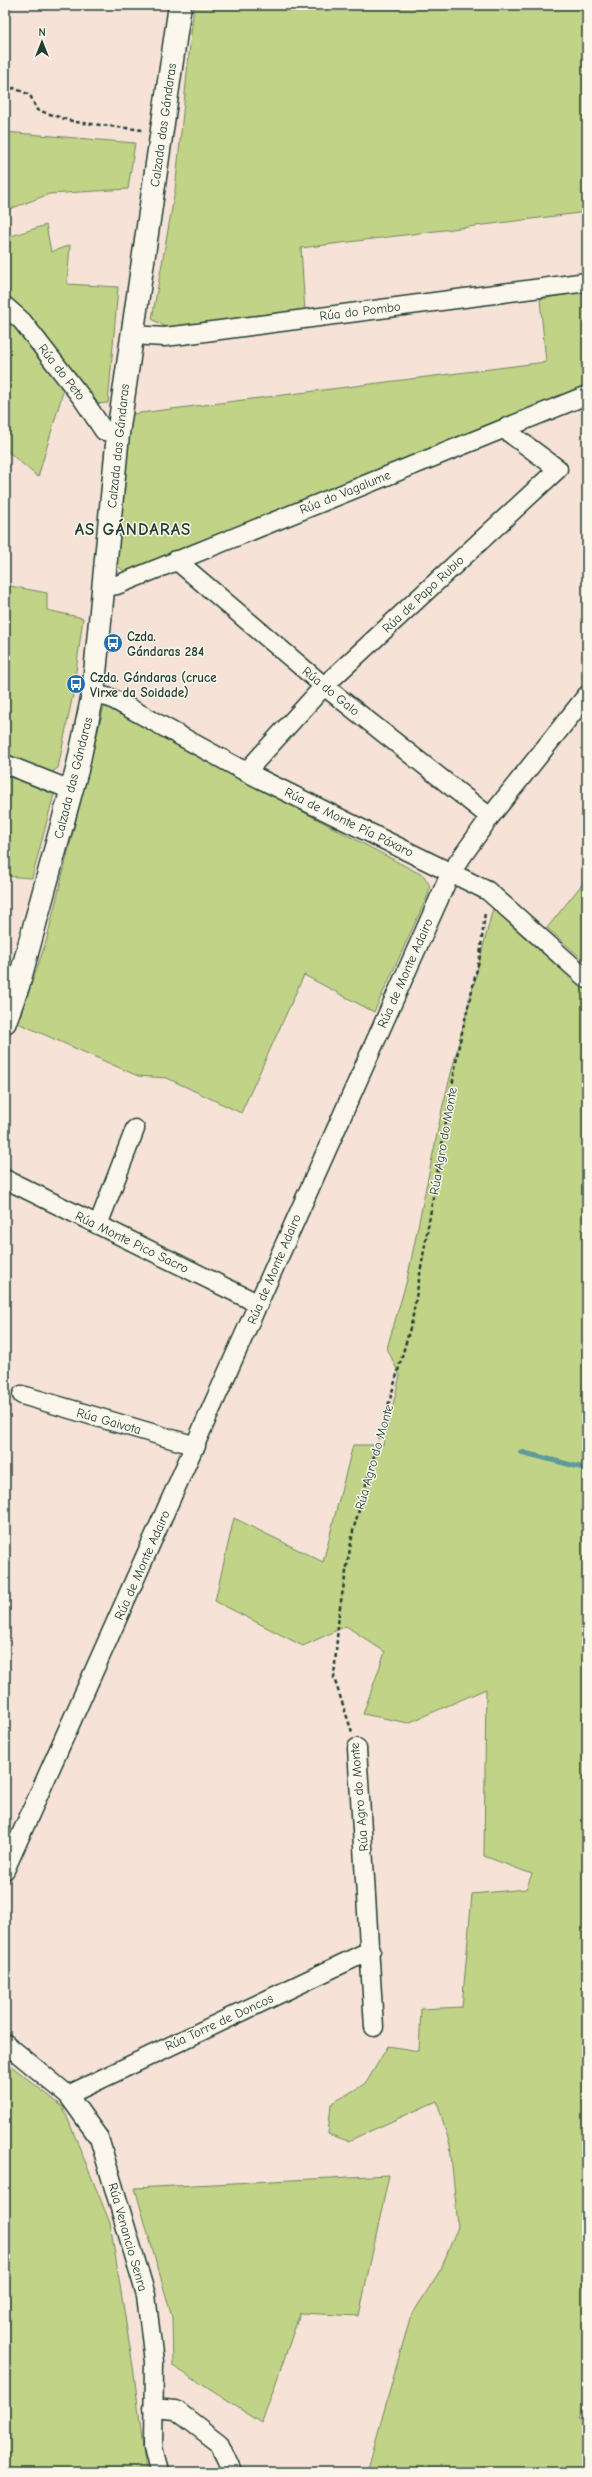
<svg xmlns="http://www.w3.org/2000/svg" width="592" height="2477" font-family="'Comic Neue',sans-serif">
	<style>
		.green { fill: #c1d387; stroke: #70885e }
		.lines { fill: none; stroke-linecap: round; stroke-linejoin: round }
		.stream { stroke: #5e9b9c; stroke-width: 5 }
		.street-casing { stroke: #1f3d34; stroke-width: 21 }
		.secondary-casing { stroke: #1f3d34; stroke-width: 25 }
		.path { stroke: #1f3d34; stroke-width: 2.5; stroke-dasharray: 4 3; stroke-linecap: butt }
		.street { stroke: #fbf7ec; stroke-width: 18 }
		.secondary { stroke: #fbf7ec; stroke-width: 22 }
		.labels { text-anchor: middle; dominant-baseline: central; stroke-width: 3; stroke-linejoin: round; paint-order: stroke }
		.street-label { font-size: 13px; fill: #1f3d34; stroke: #fbf7ec }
		.poi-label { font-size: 13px; font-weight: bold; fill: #1f3d34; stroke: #fbf7ec; text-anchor: start }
		.district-label { font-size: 17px; font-weight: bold; letter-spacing: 1px; fill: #1f3d34; stroke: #fbf7ec }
	</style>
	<rect width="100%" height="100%" fill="#f6e2d7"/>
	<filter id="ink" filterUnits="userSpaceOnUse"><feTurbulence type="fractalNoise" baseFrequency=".025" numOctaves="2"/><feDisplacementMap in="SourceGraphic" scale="8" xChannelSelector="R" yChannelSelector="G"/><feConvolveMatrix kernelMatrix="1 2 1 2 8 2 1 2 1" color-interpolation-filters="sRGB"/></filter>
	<g filter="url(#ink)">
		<path class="green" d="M194,5H587V212L301,248L305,312L169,329L152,319L175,191Z
			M5,132L135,143L128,189L49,194L5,211Z
			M46,225L51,252L70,245L67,284L118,287L108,403L94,404L17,306L5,296V238Z
			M587,291V388L451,440L197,549L133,572H125L115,564L132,414L546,362L540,299Z
			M5,314L65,385L38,477L5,449Z
			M5,585L47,593V610L83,618L73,694L58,768L52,772L5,755Z
			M104,706L424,876L430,886L428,895L374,1012L304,975L241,1113L167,1078L138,1076L18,1023L46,942Z
			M5,775L54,794L32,878L5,876Z
			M587,878V963L547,928Z
			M493,908L587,990V2400L579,2419L587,2423V2472H367L410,2318L441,2269L458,2226L450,2145L437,2101L348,2141L328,2134L331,2104L366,2083L388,2046L419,2051L421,2009L462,2007L472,1894L526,1889L532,1874L484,1856L486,1689L408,1723L363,1714L385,1652L346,1626L303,1646L215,1601L234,1518L323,1562L353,1445H383L400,1376L387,1348L407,1280L443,1105Z
			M5,2061L63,2107L110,2223L134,2373L146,2472H5Z
			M389,2175L359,2316L300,2313L262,2423L173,2366L172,2317L135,2188Z"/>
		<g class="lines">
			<path class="stream" d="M521,1452L587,1469"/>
			<defs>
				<path id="street" d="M5,306L22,321L82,398L104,431L118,434
					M133,335L164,337L182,335L587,282
					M176,560L324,686L490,817
					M103,587L117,585L587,395
					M93,694L111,698L246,772L488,891L587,979
					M5,764L71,790
					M246,772L324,686L558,469L504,429
					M5,1179L259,1304
					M98,1225L135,1129
					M22,1395L196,1446
					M357,1748L374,2027
					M5,1870L451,872L490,817L587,695
					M5,2043L68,2095L99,2138L146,2295L154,2362L153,2447L159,2472
					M68,2095L371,1950
					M153,2408L176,2410L219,2443L232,2472"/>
				<path id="secondary" d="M5,1022L18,986L77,770L93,694L118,434L180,5"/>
			</defs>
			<use href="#street" class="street-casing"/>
			<use href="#secondary" class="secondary-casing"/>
			<path class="path" d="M5,91L14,88L30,95L37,110L75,122L143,130
				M352,1732L334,1678L339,1613L353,1531L412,1321L459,1045L480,956L485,912"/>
			<use href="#street" class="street"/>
			<use href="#secondary" class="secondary"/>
		</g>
	</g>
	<defs>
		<symbol id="bus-disc" viewBox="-11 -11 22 22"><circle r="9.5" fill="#1f6fb2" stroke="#fbf7ec"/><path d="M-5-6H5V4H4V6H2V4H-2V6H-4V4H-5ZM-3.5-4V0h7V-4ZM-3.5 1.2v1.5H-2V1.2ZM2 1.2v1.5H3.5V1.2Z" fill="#fff"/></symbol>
	</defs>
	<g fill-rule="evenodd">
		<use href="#bus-disc" x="102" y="632" width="22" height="22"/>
		<use href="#bus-disc" x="65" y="673" width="22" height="22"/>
	</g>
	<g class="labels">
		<g class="street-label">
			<text transform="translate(163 125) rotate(-82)">Calzada das Gándaras</text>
			<text transform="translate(360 311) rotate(-7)">Rúa do Pombo</text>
			<text transform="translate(62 372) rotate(52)">Rúa do Peto</text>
			<text transform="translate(118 446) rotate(-84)">Calzada das Gándaras</text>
			<text transform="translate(345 492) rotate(-22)">Rúa do Vagalume</text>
			<text transform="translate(423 594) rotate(-43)">Rúa de Papo Rubio</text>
			<text transform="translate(331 691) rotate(39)">Rúa do Galo</text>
			<text transform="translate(73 778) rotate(-76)">Calzada das Gándaras</text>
			<text transform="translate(349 822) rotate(26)">Rúa de Monte Pía Páxaro</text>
			<text transform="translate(405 973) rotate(-66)">Rúa de Monte Adairo</text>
			<text transform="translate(443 1141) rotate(-80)">Rúa Agro do Monte</text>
			<text transform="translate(132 1242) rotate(26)">Rúa Monte Pico Sacro</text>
			<text transform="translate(274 1269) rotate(-67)">Rúa de Monte Adairo</text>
			<text transform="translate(109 1421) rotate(16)">Rúa Gaivota</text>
			<text transform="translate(374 1457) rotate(-74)">Rúa Agro do Monte</text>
			<text transform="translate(142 1565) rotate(-66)">Rúa de Monte Adairo</text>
			<text transform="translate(359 1797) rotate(-95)">Rúa Agro do Monte</text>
			<text transform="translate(219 2022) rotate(-25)">Rúa Torre de Doncos</text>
			<text transform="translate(128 2237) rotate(74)">Rúa Venancio Senra</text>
		</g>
		<g class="poi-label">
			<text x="127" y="636">Czda.<tspan x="127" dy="15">Gándaras 284</tspan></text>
			<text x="90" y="677">Czda. Gándaras (cruce<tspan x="90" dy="15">Virxe da Soidade)</tspan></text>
		</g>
		<g class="district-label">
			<text x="133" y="529">AS GÁNDARAS</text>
		</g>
	</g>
	<rect width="592" height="2477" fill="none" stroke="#fbf7ec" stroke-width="20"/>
	<rect x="10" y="10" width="572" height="2457" fill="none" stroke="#1f3d34" stroke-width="1.5" filter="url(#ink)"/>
	<g transform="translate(42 42)" stroke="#fbf7ec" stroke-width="3" paint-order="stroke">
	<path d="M0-3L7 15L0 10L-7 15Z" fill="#1f3d34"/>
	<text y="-6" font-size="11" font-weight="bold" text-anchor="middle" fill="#1f3d34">N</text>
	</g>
</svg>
